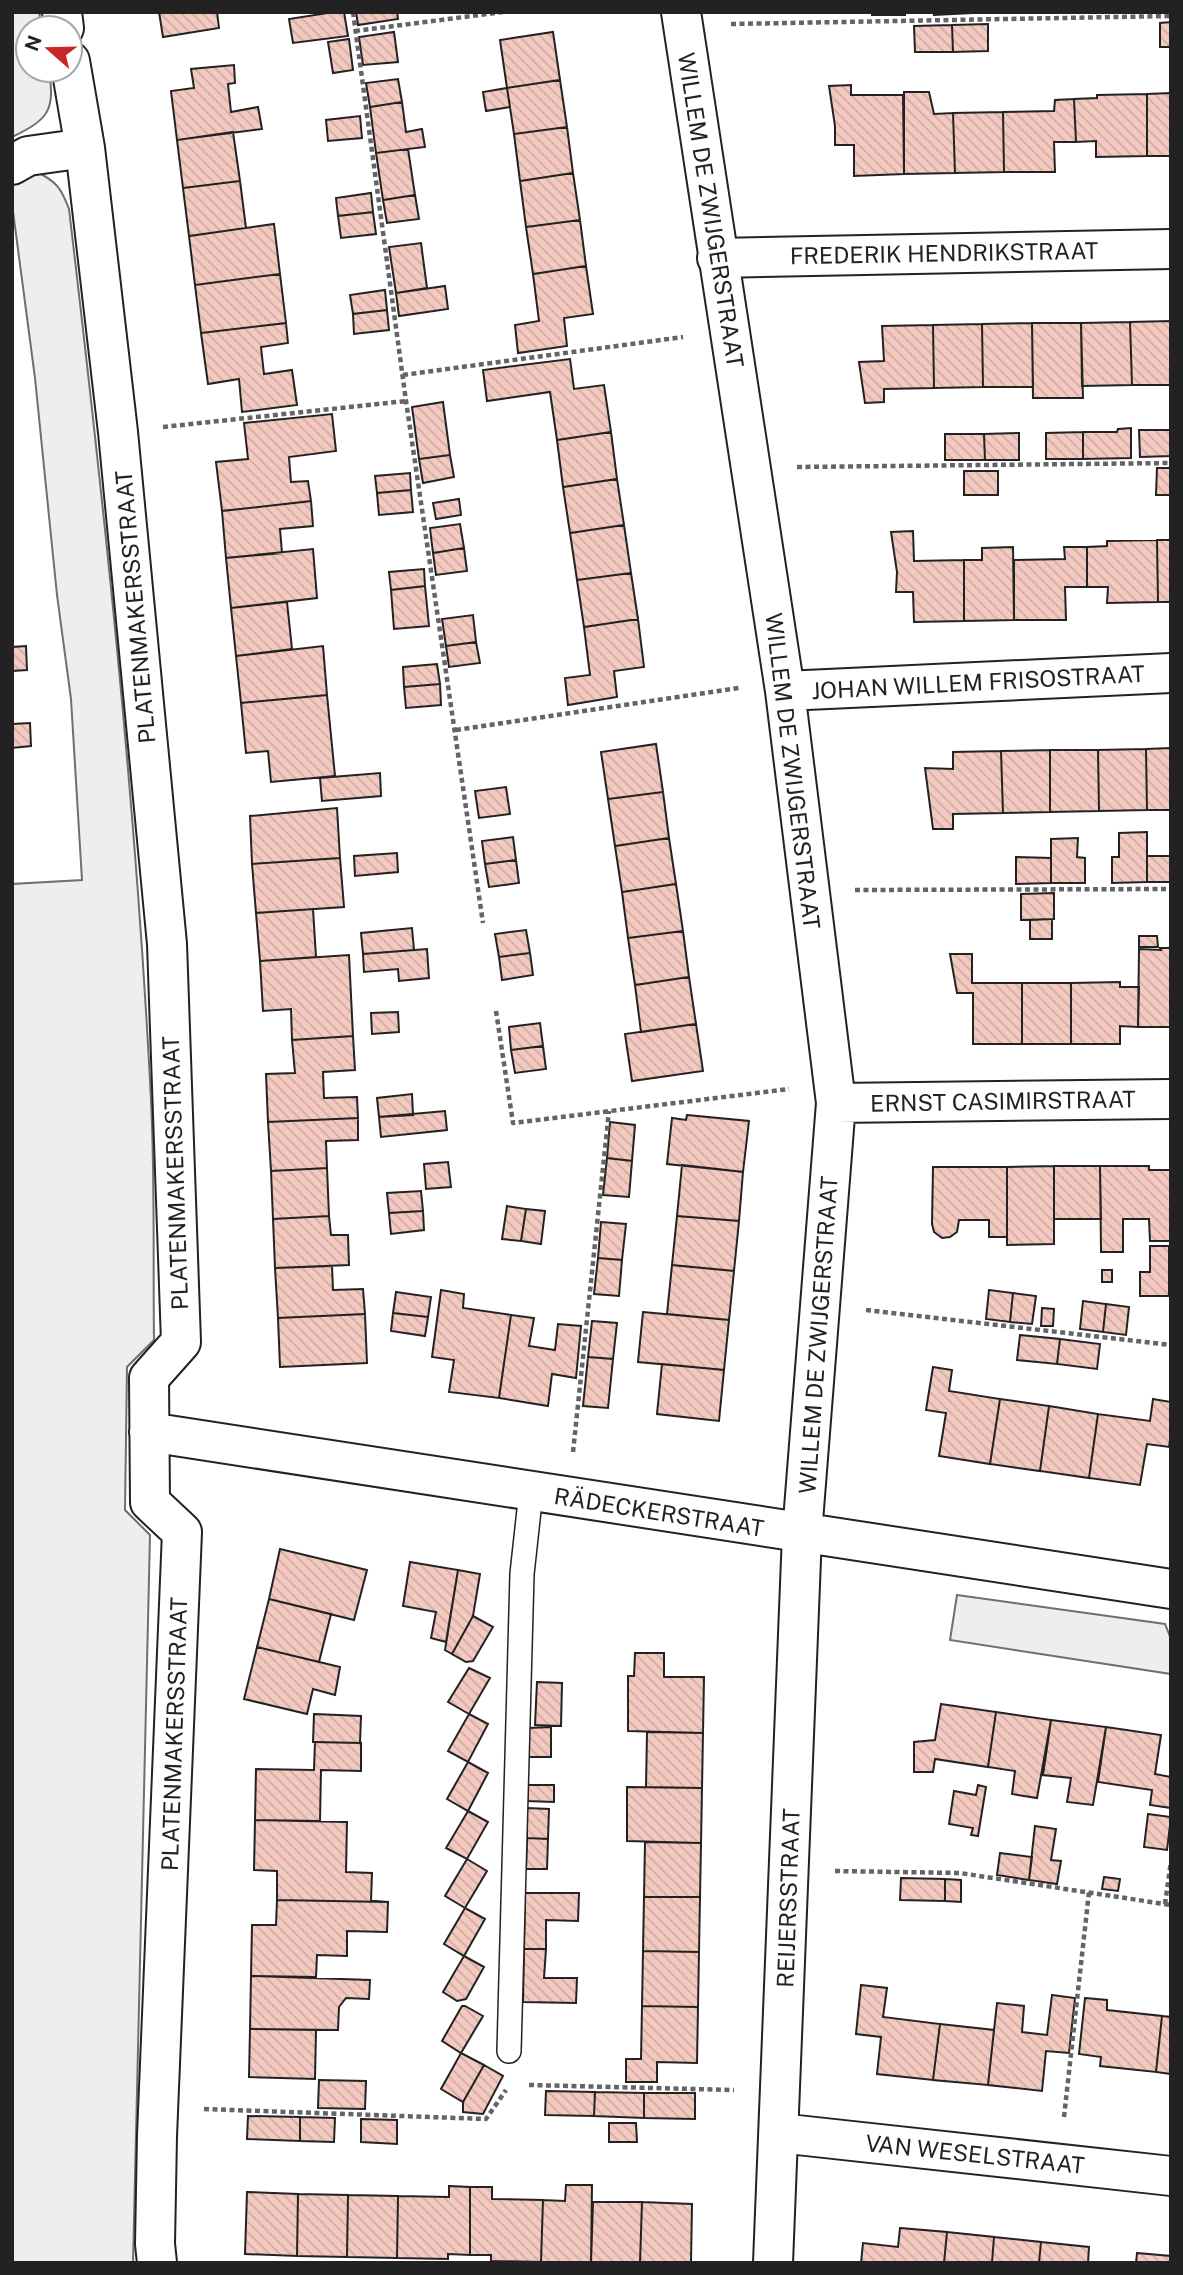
<svg xmlns="http://www.w3.org/2000/svg" width="1183" height="2275" font-family="'Public Sans',sans-serif">
	<style>
		.green { fill: #eee; stroke: #6f6f6f; stroke-width: 2 }
		.building { fill: url(#building-back-hatch); stroke: #222; stroke-width: 2 }
		.lines { fill: none; stroke-linecap: round; stroke-linejoin: round }
		.lane-casing { stroke: #222; stroke-width: 26 }
		.street-casing { stroke: #222; stroke-width: 42 }
		.path { stroke: #646464; stroke-width: 4.5; stroke-dasharray: 5 3.5; stroke-linecap: butt }
		.lane { stroke: #fff; stroke-width: 23 }
		.street { stroke: #fff; stroke-width: 38 }
		.labels { text-anchor: middle; dominant-baseline: central; stroke-width: 5; stroke-linejoin: round; paint-order: stroke }
		.street-label { font-size: 23px; fill: #222; stroke: #fff }
	</style>
	<defs>
		<pattern id="building-back-hatch" width="6" height="6" patternUnits="userSpaceOnUse" patternTransform="scale(1.75)"><rect width="6" height="6" fill="#f3c9c0"/><path d="M-1 5l2 2M0 0l6 6M5-1l2 2" fill="none" stroke="#d0aca5"/></pattern>
	</defs>
	<rect width="100%" height="100%" fill="#fff"/>
	<path class="green" d="M12,12H39L42,28H28V70H49C55,111 49,119 12,137Z
		M37,172C57,182 61,188 69,209C104,505 136,802 151,1100C155,1180 153,1260 154,1340L127,1367L125,1510L150,1535L133,2263H12V884L82,880L71,699L57,595L35,378L12,204V177Z
		M957,1595L1165,1624L1171,1639V1674L950,1640Z"/>
	<path class="building" d="M159,12H217L219,28L163,37Z
		M334,12H344L348,36L293,43L289,19Z
		M356,12H397L398,19L358,25Z
		M872,12H905V15H872Z
		M934,12H972V13L934,15Z
		M1171,22V47H1160V23Z
		M988,24V51L953,52L952,25Z
		M952,25L953,52H915L914,26Z
		M394,32L398,62L363,65L359,37Z
		M553,32L560,80L507,88L500,40Z
		M349,39L353,70L333,73L328,42Z
		M234,65L235,83L228,84L231,112L258,107L262,129L177,140L171,91L194,88L191,69Z
		M398,79L402,102L370,107L366,83Z
		M560,80L567,127L514,134L507,88Z
		M851,85V95H903L904,174L854,176V145H835V126L829,86Z
		M507,88L510,107L486,111L483,92Z
		M904,92H929L934,114L953,113L955,173L904,174Z
		M1171,93V156H1147V94Z
		M1147,94V156L1096,157V141L1076,142L1074,99L1097,98V95Z
		M1074,99L1076,142H1054L1055,172H1004L1003,112L1054,111L1055,100Z
		M402,102L406,132L422,129L425,147L376,153L370,107Z
		M1003,112L1004,172L955,173L953,113Z
		M360,116L362,138L328,141L326,120Z
		M567,127L573,173L520,181L514,134Z
		M233,132L240,181L183,188L177,140Z
		M408,149L415,195L383,200L376,153Z
		M573,173L580,220L526,227L520,181Z
		M240,181L246,228L189,236L183,188Z
		M371,193L373,212L338,216L336,198Z
		M415,195L419,219L387,223L383,200Z
		M373,212L376,234L341,238L338,216Z
		M580,220L586,266L533,274L526,227Z
		M274,224L280,274L195,285L189,236Z
		M421,243L427,288L396,293L389,247Z
		M586,266L593,314L564,318L567,346L518,353L515,325L539,321L533,274Z
		M280,274L286,323L201,333L195,285Z
		M445,286L448,309L399,316L396,293Z
		M385,290L387,310L353,314L350,295Z
		M387,310L389,330L354,334L353,314Z
		M1171,321V385H1132L1130,322Z
		M1130,322L1132,385L1082,386L1081,323Z
		M286,323L288,343L261,347L264,374L292,370L297,405L242,412L239,379L208,384L201,333Z
		M1032,323L1033,387H983L982,324Z
		M1032,323H1081L1083,398H1033Z
		M982,324L983,387L934,388L933,325Z
		M933,325L934,388L884,389V402L865,403L859,362L884,361L882,326Z
		M570,359L574,389L604,385L611,432L557,440L550,392L487,401L483,370Z
		M443,402L450,455L419,459L412,407Z
		M332,414L336,451L289,457L291,482L308,481L311,501L222,511L216,462L248,459L244,423Z
		M1131,428V458L1083,459V432H1117L1118,429Z
		M1139,430H1171V456L1140,457Z
		M611,432L617,479L563,487L557,440Z
		M1083,432V459H1046V433Z
		M1019,433V460H985L984,434Z
		M945,434H984L985,460H945Z
		M450,455L454,477L423,483L419,459Z
		M1157,468H1171V495H1156Z
		M964,471H998V495H964Z
		M410,473L411,490L377,493L375,476Z
		M617,479L624,525L570,533L563,487Z
		M411,490L413,512L379,515L377,493Z
		M459,499L461,515L436,519L433,503Z
		M311,501L313,526L280,529L282,553L226,558L222,511Z
		M460,524L464,548L433,553L430,528Z
		M624,525L631,573L577,580L570,533Z
		M913,531L914,561L964,560V621L914,622L913,592H896L897,572L891,532Z
		M1157,540H1171V602H1158Z
		M1157,540L1158,602L1107,603L1108,587H1087V547L1107,546V541Z
		M1013,547L1014,620L964,621V560H982V548Z
		M1064,547H1087V587H1065L1066,620H1014V560L1065,559Z
		M464,548L467,571L436,575L433,553Z
		M313,549L317,598L231,608L226,558Z
		M424,569L425,586L391,590L389,572Z
		M631,573L638,619L584,627L577,580Z
		M425,586L429,626L394,629L391,590Z
		M287,602L292,649L236,656L231,608Z
		M473,615L476,642L446,646L442,619Z
		M638,619L644,667L614,671L617,697L568,705L565,678L590,675L584,627Z
		M476,642L480,663L449,667L446,646Z
		M26,646L27,670L12,671V647Z
		M323,646L327,695L241,703L236,656Z
		M437,664L440,684L404,687L403,667Z
		M440,684L441,705L406,708L404,687Z
		M327,695L335,776L271,782L268,751L246,753L241,703Z
		M30,723L31,746L12,748V724Z
		M656,744L663,792L608,799L601,752Z
		M1171,748V810H1147L1146,749Z
		M1146,749L1147,810L1099,811L1098,750Z
		M1050,750H1098L1099,811L1050,812Z
		M1050,750V812L1003,813L1001,751Z
		M1001,751L1003,813L953,814V829H933L925,768L953,769V752Z
		M380,773L381,796L322,801L320,778Z
		M506,787L510,814L479,818L475,791Z
		M663,792L669,838L615,846L608,799Z
		M337,808L340,858L252,864L250,816Z
		M1147,832V882L1112,883V857H1119V833Z
		M513,837L516,860L485,864L482,841Z
		M669,838L676,884L622,892L615,846Z
		M1078,838L1077,857L1085,858V883H1051V839Z
		M397,853L398,872L355,876L354,856Z
		M1147,856H1171V882H1147Z
		M1016,857L1051,858V883L1016,884Z
		M340,858L344,907L256,913L252,864Z
		M516,860L519,883L489,887L485,864Z
		M676,884L683,931L628,938L622,892Z
		M1054,893V919L1021,920V894Z
		M313,909L316,957L260,961L256,913Z
		M1052,919V939H1030V920Z
		M412,928L414,950L363,954L361,933Z
		M526,930L530,953L499,957L495,934Z
		M683,931L689,977L635,985L628,938Z
		M1139,936H1157L1158,947H1139Z
		M1160,948H1171V1027H1138L1139,949L1161,950Z
		M427,949L429,978L399,981L398,969L364,972L363,954Z
		M530,953L533,975L502,980L499,957Z
		M950,954H972V983H1022V1044H973V993H957Z
		M349,955L353,1036L292,1040L291,1009L263,1011L260,961Z
		M689,977L696,1024L641,1032L635,985Z
		M1120,982V987H1139L1138,1027L1120,1026V1044H1071V983Z
		M1022,983H1071V1044H1022Z
		M398,1012L399,1032L372,1034L371,1013Z
		M540,1023L543,1046L511,1050L509,1027Z
		M696,1024L703,1071L632,1081L625,1034Z
		M353,1036L355,1070L323,1072L324,1098L357,1097L358,1118L268,1122L266,1074L295,1073L292,1040Z
		M543,1046L546,1069L515,1073L511,1050Z
		M412,1094L413,1115L379,1117L377,1098Z
		M445,1111L447,1130L381,1137L379,1117Z
		M687,1115L749,1121L743,1172L667,1164L672,1118L686,1120Z
		M358,1118V1140L326,1141L327,1168L271,1171L268,1122Z
		M610,1122L635,1125L632,1161L607,1158Z
		M607,1158L632,1161L629,1197L603,1195Z
		M448,1162L451,1187L426,1189L424,1164Z
		M682,1165L743,1172L739,1221L677,1216Z
		M1054,1166H1100L1101,1219H1054Z
		M1054,1166V1244L1007,1245V1167Z
		M1100,1166H1149V1170H1171V1241H1150L1149,1219H1123V1252H1101Z
		M933,1167H1007V1237H989V1220H959L957,1232L950,1237L942,1238L934,1232L932,1224Z
		M327,1168L329,1216L273,1219L271,1171Z
		M421,1191L423,1211L389,1213L387,1193Z
		M507,1206L526,1209L521,1241L502,1239Z
		M526,1209L545,1211L541,1244L521,1241Z
		M423,1211L424,1230L391,1234L389,1213Z
		M329,1216L331,1235H348L349,1265L275,1268L273,1219Z
		M677,1216L739,1221L734,1271L672,1265Z
		M601,1222L626,1224L622,1260L598,1258Z
		M1150,1246H1169V1296H1140V1272H1150Z
		M598,1258L622,1260L619,1296L594,1294Z
		M672,1265L734,1271L729,1320L667,1314Z
		M332,1266L333,1290L363,1289L365,1314L278,1318L275,1268Z
		M1102,1270H1112V1282H1102Z
		M441,1290L464,1294L463,1308L511,1315L499,1398L449,1392L454,1360L432,1357Z
		M989,1290L1013,1293L1010,1322L986,1319Z
		M396,1292L431,1297L428,1317L393,1313Z
		M1013,1293L1036,1296L1032,1324L1010,1322Z
		M1083,1301L1106,1304L1103,1332L1080,1329Z
		M1106,1304L1129,1307L1126,1335L1103,1332Z
		M1042,1308L1054,1309L1053,1326H1041Z
		M643,1312L729,1320L724,1370L638,1362Z
		M393,1313L428,1317L425,1336L391,1331Z
		M365,1314L367,1363L280,1367L278,1318Z
		M511,1315L534,1318L529,1346L555,1350L558,1324L581,1326L576,1378L552,1374L548,1406L499,1398Z
		M592,1321L617,1323L613,1359L588,1357Z
		M1020,1335L1060,1339L1057,1364L1017,1360Z
		M1060,1339L1100,1344L1097,1369L1057,1364Z
		M588,1357L613,1359L608,1408L583,1406Z
		M662,1364L724,1370L719,1421L657,1414Z
		M933,1367L952,1370L949,1391L1000,1399L990,1464L939,1456L946,1413L926,1410Z
		M1000,1399L1049,1406L1040,1471L990,1464Z
		M1153,1399L1171,1402V1434L1169,1447L1147,1444L1140,1485L1089,1478L1098,1414L1150,1421Z
		M1049,1406L1098,1414L1089,1478L1040,1471Z
		M280,1549L367,1570L354,1620L269,1599Z
		M410,1562L458,1570L446,1642L431,1638L436,1612L403,1606Z
		M458,1570L480,1574L473,1616L452,1654L445,1650Z
		M269,1599L331,1614L319,1662L257,1647Z
		M473,1616L493,1627L473,1661L466,1662L452,1654Z
		M257,1647L340,1667L335,1695L313,1689L307,1714L244,1699Z
		M635,1653H664V1677H704L703,1733L628,1731V1676H634Z
		M469,1668L490,1678L469,1714L448,1702Z
		M537,1682L562,1683L561,1726L535,1725Z
		M941,1704L996,1712L988,1767L935,1759L933,1772H914V1742L935,1740Z
		M996,1712L1051,1720L1037,1798L1012,1794L1015,1771L988,1767Z
		M314,1714L361,1716L360,1743L313,1742Z
		M469,1714L488,1724L468,1762L448,1751Z
		M1051,1720L1106,1727L1093,1805L1067,1802L1071,1778L1043,1775Z
		M551,1727V1757H527L528,1728Z
		M1106,1727L1161,1735L1155,1774L1171,1777V1808L1150,1805L1152,1790L1098,1782Z
		M647,1732L703,1733L702,1788L646,1787Z
		M315,1742L361,1743V1771L321,1770L320,1821L255,1820L256,1769L314,1770Z
		M468,1762L488,1773L468,1811L447,1799Z
		M528,1785H554V1802L527,1801Z
		M978,1785L986,1787L978,1836L971,1835L973,1828L949,1824L954,1791L976,1795Z
		M627,1787L702,1788L701,1843L627,1841Z
		M527,1808L549,1809L548,1839L527,1838Z
		M468,1811L488,1822L467,1859L446,1848Z
		M1148,1814L1171,1817L1167,1850L1144,1847Z
		M255,1820L347,1822L346,1872L372,1873L371,1901L388,1902L277,1900V1871L254,1870Z
		M1035,1826L1056,1829L1051,1860L1061,1861L1057,1884L1029,1880Z
		M527,1838L548,1839L547,1869H526Z
		M645,1842L701,1843L700,1897H644Z
		M1000,1853L1032,1857L1029,1880L997,1875Z
		M467,1859L487,1871L465,1908L445,1896Z
		M1104,1877L1120,1879L1118,1891L1102,1889Z
		M901,1878L945,1879V1901L900,1900Z
		M945,1879L961,1880V1902L945,1901Z
		M525,1893H579L578,1921L546,1920V1949H524Z
		M644,1897H700L699,1952L643,1951Z
		M277,1900L388,1902L387,1932L347,1931V1956L317,1955L316,1977L251,1976L252,1925H276Z
		M465,1908L485,1919L464,1956L444,1944Z
		M524,1949H546L544,1978H577L576,2003L523,2002Z
		M643,1951L699,1952L698,2007L642,2006Z
		M464,1956L484,1967L466,1999L457,2001L443,1992Z
		M251,1976L370,1980L369,1999L346,1998L339,2007L338,2030L250,2029Z
		M861,1985L887,1988L883,2017L940,2024L933,2080L877,2074L881,2037L856,2034Z
		M1052,1995L1075,1998L1069,2053L1046,2051L1042,2091L988,2085L997,2003L1024,2006L1022,2032L1047,2035Z
		M1085,1998L1107,2000V2010L1162,2016L1156,2072L1100,2066L1101,2057L1079,2054Z
		M462,2006H465L483,2016L461,2053L442,2041Z
		M642,2006L698,2007L697,2063L657,2062V2082H626V2059H641Z
		M1162,2016L1171,2017V2074L1156,2072Z
		M940,2024L994,2030L988,2085L933,2080Z
		M250,2029L316,2030L315,2079L249,2077Z
		M461,2053L484,2065L463,2102L441,2089Z
		M484,2065L503,2076L483,2114L463,2112V2102Z
		M319,2080L366,2081L365,2109L318,2108Z
		M546,2091L595,2092L594,2116L545,2115Z
		M595,2092L644,2093V2118L594,2116Z
		M644,2093H695V2119L644,2118Z
		M248,2116L300,2117V2141L247,2139Z
		M300,2117L335,2118L334,2142L300,2141Z
		M361,2119L397,2120V2144L361,2142Z
		M609,2123H636L637,2142H609Z
		M566,2185H592L591,2263L541,2262L543,2200L565,2201Z
		M449,2186L470,2187V2255L448,2254V2259L397,2258L398,2196L449,2197Z
		M470,2187H492V2199L543,2200L541,2262L491,2261V2255H470Z
		M247,2192L298,2194L297,2256L245,2254Z
		M298,2194L348,2195L347,2257L297,2256Z
		M348,2195L398,2196L397,2258L347,2257Z
		M593,2202H642L640,2263H591Z
		M642,2202L692,2204L691,2263H640Z
		M900,2228L947,2232L944,2263H861L863,2243L898,2247Z
		M947,2232L994,2237L992,2263H944Z
		M994,2237L1041,2242L1039,2263H992Z
		M1041,2242L1089,2247L1088,2263H1039Z
		M1137,2253L1171,2256V2263H1136Z"/>
	<g class="lines">
		<defs>
			<path id="lane" d="M509,2051L522,1574L531,1492"/>
			<path id="street" d="M62,12L64,28
				M681,12L785,691L836,1103L802,1534L773,2263
				M70,61L85,148L118,432L167,944L181,1342L149,1378L150,1502L182,1532L157,2136L155,2244L157,2263
				M12,165L28,156L85,148
				M717,258L1171,249
				M785,691L1171,673
				M836,1103L1171,1099
				M149,1432L1171,1589
				M779,2133L1171,2176"/>
		</defs>
		<use href="#lane" class="lane-casing"/>
		<use href="#street" class="street-casing"/>
		<path class="path" d="M353,12L406,401L483,923
			M731,24L1171,16
			M355,31L503,12
			M403,375L683,337
			M163,427L406,401
			M797,467L1171,463
			M456,730L739,688
			M855,890L1171,889
			M496,1011L513,1123L789,1089
			M866,1310L1171,1345
			M573,1452L609,1111
			M835,1871L960,1873L1171,1905
			M1165,1904L1171,1861
			M529,2085L734,2090
			M204,2109L486,2119L506,2090
			M1064,2117L1089,1892"/>
		<use href="#lane" class="lane"/>
		<use href="#street" class="street"/>
	</g>
	<g class="labels">
		<g class="street-label">
			<text transform="translate(711 210) rotate(81)">WILLEM DE ZWIJGERSTRAAT</text>
			<text transform="translate(944 253) rotate(-1)">FREDERIK HENDRIKSTRAAT</text>
			<text transform="translate(135 607) rotate(-95)">PLATENMAKERSSTRAAT</text>
			<text transform="translate(978 682) rotate(-3)">JOHAN WILLEM FRISOSTRAAT</text>
			<text transform="translate(793 771) rotate(83)">WILLEM DE ZWIJGERSTRAAT</text>
			<text transform="translate(1003 1101) rotate(-1)">ERNST CASIMIRSTRAAT</text>
			<text transform="translate(175 1173) rotate(-92)">PLATENMAKERSSTRAAT</text>
			<text transform="translate(818 1335) rotate(-86)">WILLEM DE ZWIJGERSTRAAT</text>
			<text transform="translate(659 1512) rotate(9)">RÄDECKERSTRAAT</text>
			<text transform="translate(174 1734) rotate(-88)">PLATENMAKERSSTRAAT</text>
			<text transform="translate(788 1898) rotate(-88)">REIJERSSTRAAT</text>
			<text transform="translate(975 2154) rotate(6)">VAN WESELSTRAAT</text>
		</g>
	</g>
	<rect width="1183" height="2275" fill="none" stroke="#222222" stroke-width="28"/>
	<g transform="translate(49 49) rotate(290)"><circle r="33" fill="#ffffff" stroke="#a7a7a7" stroke-width="2"/>
	<path d="M0-5L12 26L0 18L-12 26Z" fill="#c62828"/>
	<text y="-10" font-size="19" font-weight="bold" text-anchor="middle" fill="#222222">N</text>
	</g>
</svg>
